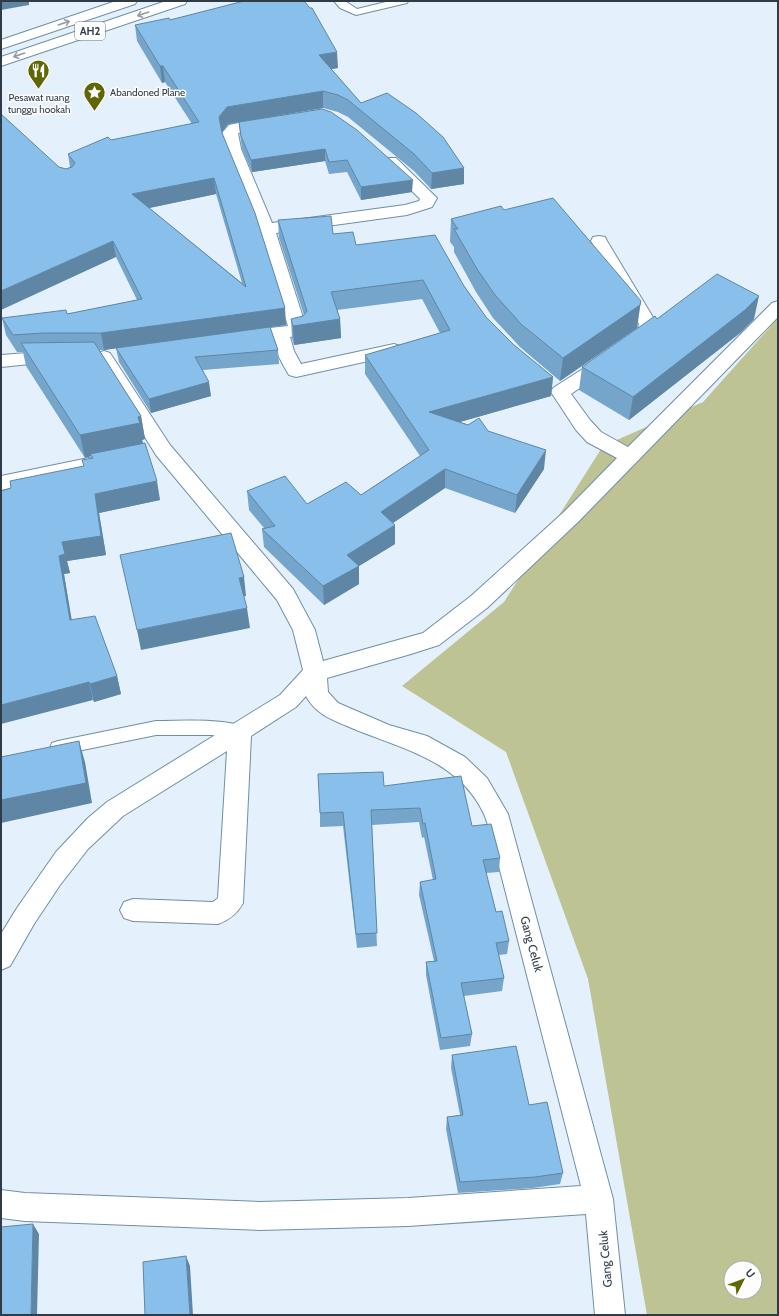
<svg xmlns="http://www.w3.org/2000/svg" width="779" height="1316" font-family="Cabin,sans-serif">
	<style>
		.green { fill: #bdc393; fill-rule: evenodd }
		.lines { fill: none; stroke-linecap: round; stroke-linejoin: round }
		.lane-casing { stroke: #6f8fa6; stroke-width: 2 }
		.street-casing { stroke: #6f8fa6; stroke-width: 2 }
		.highway-casing { stroke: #6f8fa6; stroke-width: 2 }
		.lane { fill: #fff; fill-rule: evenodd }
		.street { fill: #fff; fill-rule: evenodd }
		.highway { fill: #fff; fill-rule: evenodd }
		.wall { fill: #75a5ca; fill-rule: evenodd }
		.shaded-wall { fill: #5f86a4 }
		.building { fill: #88c0eb; stroke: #5f86a4; fill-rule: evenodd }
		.oneway { stroke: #979ea3 }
		.labels { text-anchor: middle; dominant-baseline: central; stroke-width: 3; stroke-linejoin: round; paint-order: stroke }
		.far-poi-label { font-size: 10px; fill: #2f3c47; stroke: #fdfdfd; text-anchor: start }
		.shield { fill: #fdfdfd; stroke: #6d767e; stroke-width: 1 }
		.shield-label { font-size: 11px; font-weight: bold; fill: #2f3c47 }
		.street-label { font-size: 12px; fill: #2f3c47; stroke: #fdfdfd }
	</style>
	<rect width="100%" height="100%" fill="#e4f1fc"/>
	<path class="green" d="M778,318V1315H647L588,979L506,752L402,686L504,602L603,446L703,402ZM731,1268H755V1292H731Z"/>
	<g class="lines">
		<defs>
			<path id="lane" d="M334,1H345L357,9L390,1H408L407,3L356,15L340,8Z
				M156,721C185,721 218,718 246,727L248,732L246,737L240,739L212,735H156L58,755L52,753L50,748L52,743L58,741Z"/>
			<path id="street" d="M268,117L273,119L276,122L273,125L238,133L241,149L272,223L405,205L419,201L420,199L382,161L384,158H396L437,198L432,207L407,215L276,233L307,330L304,334L290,337L294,351L301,364L394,344L400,346L403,350L400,354L296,377L289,375C282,364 276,352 272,339L243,343L237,341L234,337L237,333L243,331L288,326L258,229L225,149L222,133L229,125Z
				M599,236L605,237L607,241L657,324C655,338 640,352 626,348L623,344L638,329L639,324L591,241L593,237Z
				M778,301V317L579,521L487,608L439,645L411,654L327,678L328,692L338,703L389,725L427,736L465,757L487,778L508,814L613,1199L625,1315H595L586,1214L408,1226L260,1230L25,1221L1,1218V1190L25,1193L260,1202L408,1198L581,1186L493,843C490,833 488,823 484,814C458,758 397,748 347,726C330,719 315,713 306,696L296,707L251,736L243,903C237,914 229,920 218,924L133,921L124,918L120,910L124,902L133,899L213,902L218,898L227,751L123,816L105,833L88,849L60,885L34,924L10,966L1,970V934L17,908L56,852L88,818L107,802L280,695L303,670L293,630L277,600L156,455L95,357L98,353L104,351L110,353L170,445L293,589L315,630L323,661L423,633L471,596L565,511L617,458L587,442L576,430L551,392L553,388L600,358L606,356L612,358L615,362L612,366L571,394L590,420L601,432L628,447L772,303Z
				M54,351L60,353L63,357L60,361L1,367V355Z
				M113,453L120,455L123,460L120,465L1,490V476Z"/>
			<path id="highway" d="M116,1H137L135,4L1,49V40Z
				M166,1H187L185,4L1,66V57Z"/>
		</defs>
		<use href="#lane" class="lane-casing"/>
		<use href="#street" class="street-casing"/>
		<use href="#highway" class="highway-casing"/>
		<use href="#lane" class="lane"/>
		<use href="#street" class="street"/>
		<use href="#highway" class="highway"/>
	</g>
	<path class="wall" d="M241,1H304L338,68L331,69L361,103L464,168V184L431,189L414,171L348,117L338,112L323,108L228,124L222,132L286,325L270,327L278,350L279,364L203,370L211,396L151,413L119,362L116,348L156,342L104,350H99L141,416L145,439L142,440L143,443L160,500L99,513L106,555L67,561L70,573L64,574L71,620L117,676L121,694L94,702L11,488L84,466L91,459V456L85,458L26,366L23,352H17L6,335L2,318L67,314L137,300L116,257L59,167L66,169L70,167L68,154L111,140L192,124L165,82L162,83L137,41L135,25L170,20L241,2ZM216,194L242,283L149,208Z
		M322,109L412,192L361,200L347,172L329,174L325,161L252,172L242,149L240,134L239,122Z
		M504,210L637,328L560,381L520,347L493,318L476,292L454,252V247L450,242L451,219Z
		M278,220L333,234L356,245L464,286L486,317L514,345L553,377L551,396L460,422L488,431L544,469L515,513L445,488L393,523L395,544L359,566V584L324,605L264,547L262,529L264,528L249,510L247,491L307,504L361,495L420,456L365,374V355L440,333L422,299L337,310L340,319L341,338L294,345L292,338L291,319L303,316L304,315L279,238Z
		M657,319H754L740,333L629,420L579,390L582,367Z
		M384,786L472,826L500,858L499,872L486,873L496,912L509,941L507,954L499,955L504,978L502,991L464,996L472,1034L470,1046L440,1050L426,975V962L434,961L419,895L420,882L433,880L424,837L422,838L419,822L372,825L377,946L357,948L343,826L320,827V813Z
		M452,1055L529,1105L563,1173L560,1184L533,1188L458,1193L446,1129L447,1117L460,1115L451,1068Z"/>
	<path class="shaded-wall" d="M1,1H29V5L1,10Z
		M337,52L338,68L320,71L319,55Z
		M160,66H163L165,82L162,83Z
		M323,91V108L228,124L221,133L219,117L227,107Z
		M325,149V161L252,172L251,160Z
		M464,168V184L431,189L432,173Z
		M214,178L216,194L135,211L132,194Z
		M413,180L412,192L361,200V187Z
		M113,241L116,257L1,310V291Z
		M759,296L754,319L740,333L629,420L633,397Z
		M641,301L637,328L560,381L563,358Z
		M285,308L286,325L104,350L101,333Z
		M340,319L341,338L294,345L293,326Z
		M553,377L551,396L428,431L429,412Z
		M209,382L211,396L151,413L149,399Z
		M141,416L145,439L142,440L144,446L90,454L91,456L85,458L80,435Z
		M546,450L544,469L515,513L517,495Z
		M445,469V488L381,531V512Z
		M157,481L160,500L99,513L106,555L67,561L70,573L64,574L75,639L70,620L59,556L62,542L95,494Z
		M395,525V544L359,566V584L324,605L323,586L347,555Z
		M244,577L246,596L241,597L239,578Z
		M247,608L250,628L141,650L137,630Z
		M117,676L121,694L94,702L90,684Z
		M89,682L93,700L1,724V705Z
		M79,741L85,762L92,803L1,823V800Z
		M33,1224L39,1234L37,1315H31Z
		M186,1256L190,1266L193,1315H190Z"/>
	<path class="building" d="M244,1H304L310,8H312L337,52L319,55L361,103L387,93L416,113L443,137L464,168L432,173L414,154L348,100L338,95L323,91L227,107L219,117L222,133L255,213L285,308L101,333H43L13,335L2,318L66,310L67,314L142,299L113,241L1,291V114L59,167L66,169L72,167L75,163L68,154L108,137L111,140L199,122L163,66H160L135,25L169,18L170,20ZM214,178L246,287L132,194Z
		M322,109L331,112L357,130L413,180L361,187L347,160L329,162L325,149L251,160L241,136L239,122Z
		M553,198L641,301L640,305L563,358L522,325L495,295L477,269L454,229H458L451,219L501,206L504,210Z
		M331,216L333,234L353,232L356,245L435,235L464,286L486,317L514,345L553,377L429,412L468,425L479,418L488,431L546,450L517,495L445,469L381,512L395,525L347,555L359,566L323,586L262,529L275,526L247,491L285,476L307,504L346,482L361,495L429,450L365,355L450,330L423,280L331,292L340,319L293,326L291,319L303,316L307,311L278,220Z
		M717,274L759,296L745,310L633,397L582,367L655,316L657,319Z
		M270,327L278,350L195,357L209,382L149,399L116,348Z
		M94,342L141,416L138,417L140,423L80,435L21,343Z
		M145,443L157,481L95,494L101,536L62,542L65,554L59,556L70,620L95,616L117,676L90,684L89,682L1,705V491L11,488L10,481L84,466L82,460L93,458L90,454Z
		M231,533L244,577L239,578L247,608L137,630L120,555Z
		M79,741L86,783L1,800V757Z
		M383,772L384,786L461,776L472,826L491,824L500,858L483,860L496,912L502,911L509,941L496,943L504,978L461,983L472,1034L441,1038L426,962L437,961L420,882L436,879L425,823L423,824L420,808L371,810L377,933L356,934L343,812L320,813L318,774Z
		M516,1046L529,1105L547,1102L563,1173L535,1177L460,1182L447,1117L463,1115L452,1055Z
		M33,1224L31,1315H1V1227Z
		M186,1256L190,1315H145L143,1262Z"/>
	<defs><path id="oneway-shaft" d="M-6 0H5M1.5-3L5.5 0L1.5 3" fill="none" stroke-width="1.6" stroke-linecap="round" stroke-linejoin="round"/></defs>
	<g class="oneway">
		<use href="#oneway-shaft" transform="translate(143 14) rotate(161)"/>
		<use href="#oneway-shaft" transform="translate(64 23) rotate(-19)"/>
		<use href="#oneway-shaft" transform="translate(19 55) rotate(161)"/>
	</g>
	<defs>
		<symbol id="restaurant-pin" viewBox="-11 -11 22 30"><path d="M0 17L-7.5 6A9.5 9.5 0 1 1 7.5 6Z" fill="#616604" stroke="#fdfdfd"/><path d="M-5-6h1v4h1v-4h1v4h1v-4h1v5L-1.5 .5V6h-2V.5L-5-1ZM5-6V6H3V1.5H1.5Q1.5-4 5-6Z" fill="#fff"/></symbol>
		<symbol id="sight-pin" viewBox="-11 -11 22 30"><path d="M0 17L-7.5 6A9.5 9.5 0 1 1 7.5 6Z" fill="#616604" stroke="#fdfdfd"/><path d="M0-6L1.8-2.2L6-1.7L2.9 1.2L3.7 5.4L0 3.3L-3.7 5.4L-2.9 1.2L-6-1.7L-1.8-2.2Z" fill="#fff"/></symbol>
	</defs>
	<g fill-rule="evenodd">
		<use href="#restaurant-pin" x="26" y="58" width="25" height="34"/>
		<use href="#sight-pin" x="82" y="80" width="25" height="34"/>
	</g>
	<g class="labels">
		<g class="far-poi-label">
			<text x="110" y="92">Abandoned Plane</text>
			<text x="39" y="97" text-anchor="middle">Pesawat ruang<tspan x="39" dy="12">tunggu hookah</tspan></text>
		</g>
		<rect class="shield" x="75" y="22" width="30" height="18" rx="3"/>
		<g class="shield-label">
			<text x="90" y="31">AH2</text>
		</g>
		<g class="street-label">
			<text transform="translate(532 944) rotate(75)">Gang Celuk</text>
			<text transform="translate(605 1259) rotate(-95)">Gang Celuk</text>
		</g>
	</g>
	<rect width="779" height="1316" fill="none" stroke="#2f3c47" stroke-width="4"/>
	<g transform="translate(743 1280) rotate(48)"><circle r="19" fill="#fdfdfd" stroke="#abb0b4"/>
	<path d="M0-3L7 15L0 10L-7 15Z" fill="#616604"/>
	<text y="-6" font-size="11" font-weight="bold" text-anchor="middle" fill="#2f3c47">U</text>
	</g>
</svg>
